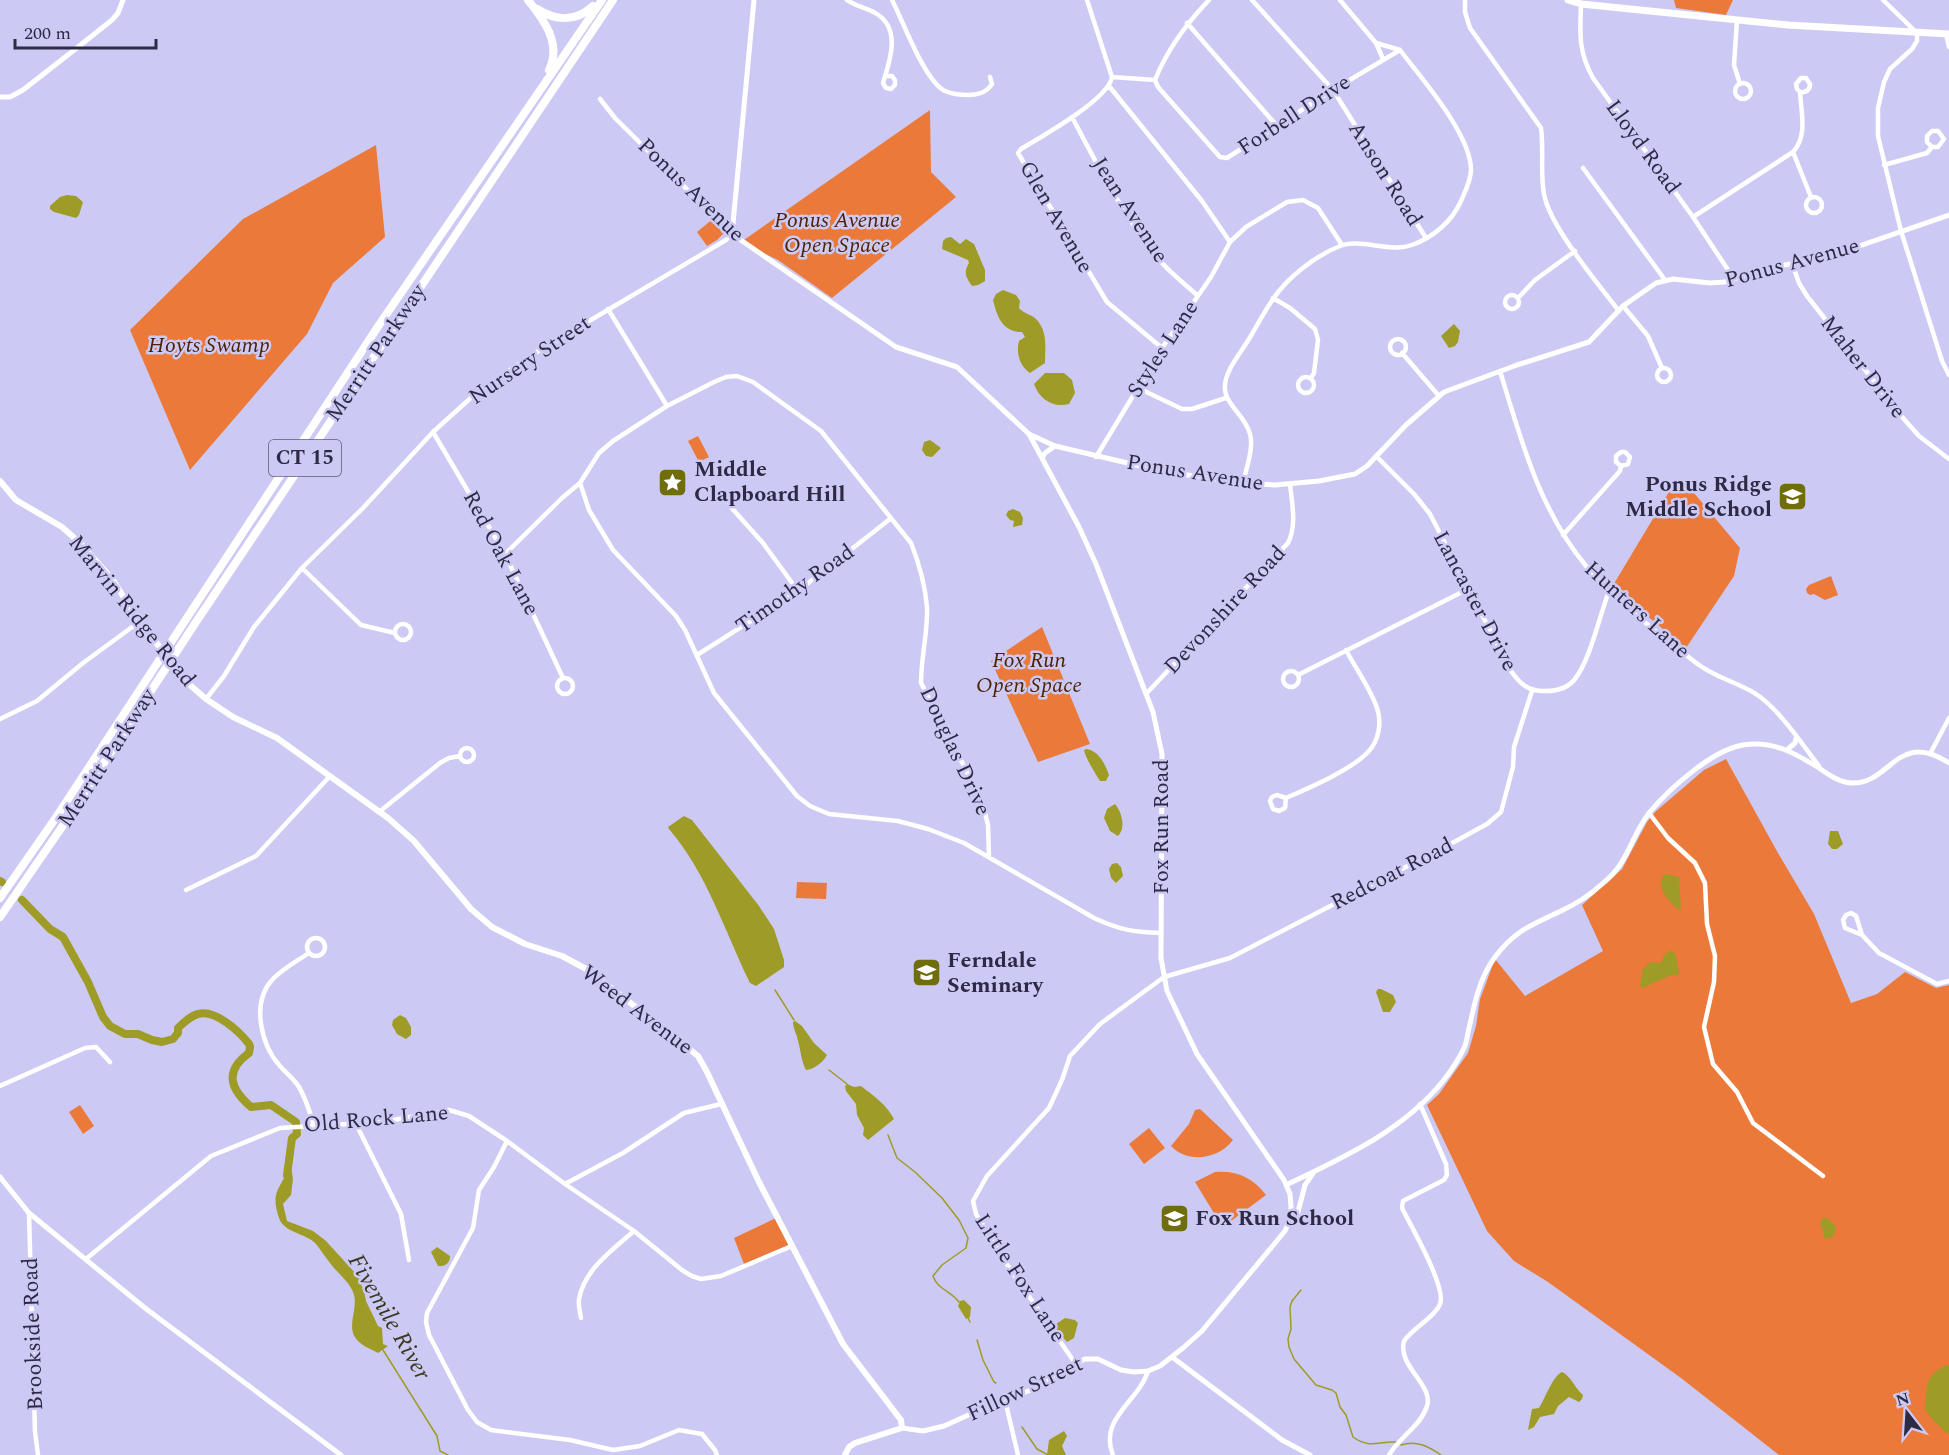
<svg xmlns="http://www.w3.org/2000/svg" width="1949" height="1455" font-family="Spectral,serif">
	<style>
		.green { fill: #eb7939 }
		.water { fill: #9f9b27 }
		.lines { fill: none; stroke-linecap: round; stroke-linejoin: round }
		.stream { stroke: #9f9b27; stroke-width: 1.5 }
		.river { stroke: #9f9b27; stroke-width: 8 }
		.minor { stroke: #fff; stroke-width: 4.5 }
		.tertiary { stroke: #fff; stroke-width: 5 }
		.secondary { stroke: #fff; stroke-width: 6 }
		.primary { stroke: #fff; stroke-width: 7 }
		.motorway { stroke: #fff; stroke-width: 8 }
		.labels { text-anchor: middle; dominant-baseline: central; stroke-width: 5; stroke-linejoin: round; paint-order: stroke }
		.shield { fill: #cccaf4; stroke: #5d5a7a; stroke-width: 1.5 }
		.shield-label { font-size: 21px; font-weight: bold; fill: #2d2a46 }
		.street-label { font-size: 22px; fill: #2d2a46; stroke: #cccaf4 }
		.park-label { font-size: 22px; font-style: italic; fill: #4f2206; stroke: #cccaf4 }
		.poi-label { font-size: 22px; font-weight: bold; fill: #2d2a46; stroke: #cccaf4; text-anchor: start }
		.water-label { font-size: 24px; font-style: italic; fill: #393820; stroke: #cccaf4 }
	</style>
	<rect width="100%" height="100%" fill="#cccaf4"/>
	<path class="green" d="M1674,0H1733L1726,15L1676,8Z
		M930,110L931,172L956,197L832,298L778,260L741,242Z
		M376,145L385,237L333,283L307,334L190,470L130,330L243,219Z
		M714,218L726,231L717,240L707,246L697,232Z
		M698,436L709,457L699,462L688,441Z
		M1684,481L1740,548L1734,576L1686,648L1612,587L1669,492Z
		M1831,576L1838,595L1825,600L1814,594L1810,595L1807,593L1806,589L1809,585Z
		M1042,627L1090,744L1038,762L991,661Z
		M1726,759L1778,853L1814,914L1851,1003L1877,994L1905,972L1936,988L1949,985V1455H1779L1681,1378L1548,1282L1514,1261L1487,1231L1427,1105L1439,1094L1468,1053L1476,1026L1480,999L1495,959L1525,996L1603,951L1582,905L1622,869L1647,822L1655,812L1704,770Z
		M797,882L827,883L826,899L796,898Z
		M80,1105L94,1126L83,1134L69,1112Z
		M1200,1109L1233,1140C1219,1159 1188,1164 1171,1146L1189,1124L1195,1110Z
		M1149,1128L1165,1148L1144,1164L1129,1144Z
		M1215,1172C1236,1170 1254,1178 1266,1195L1227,1224L1220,1223L1195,1182Z
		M778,1217L791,1244L744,1264L734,1238Z"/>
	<path class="water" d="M67,195L76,196L83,202L79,215L76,218L54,212L50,209V206L60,197Z
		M951,237L960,244L966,239L974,244L985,270V281L978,285L972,286C966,277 963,273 969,263L968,260L942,249L943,241L946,238Z
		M1003,290L1016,295L1020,301L1019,308C1024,314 1031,314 1036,319C1048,331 1045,348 1045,363L1030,373C1019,366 1016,352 1019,341L1025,337L1022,332C1002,332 997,316 993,300L996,294Z
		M1454,324L1460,331L1458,342L1455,346L1449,348L1441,336Z
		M1045,373H1064L1072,380L1075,393L1069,404C1053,408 1040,400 1034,384Z
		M930,440L941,448L932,457L926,456L922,450L924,442Z
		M1013,509L1020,512L1023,518L1022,525L1013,527L1014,521L1010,520L1006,515L1008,511Z
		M1087,749C1099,751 1105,764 1109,775L1106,781H1100C1095,773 1085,757 1084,750Z
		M1115,804C1122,812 1126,828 1118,836L1110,831L1104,818L1107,809Z
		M684,816L692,820L759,906L774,929L784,960V967L756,986L750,983C725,932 707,873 669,829L668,827Z
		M1830,831H1838L1843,844L1837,849H1832L1828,844Z
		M1117,863L1121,867L1123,876L1116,883L1111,878L1109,869L1112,864Z
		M1664,874L1679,877L1681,908L1680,910C1673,907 1661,892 1661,884C1661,881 1663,878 1664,874Z
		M1672,950L1676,955L1679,974L1669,976L1642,988L1640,985L1643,969L1651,962L1661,963L1665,954Z
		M1378,989H1381L1393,995L1396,1002L1390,1012H1383L1376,992Z
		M400,1015L406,1018L411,1027V1035L406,1039L397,1034L392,1025L393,1020Z
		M795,1021L802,1026L814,1043L827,1055C824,1061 814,1070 806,1070C801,1061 801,1051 798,1041C797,1034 793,1029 793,1022Z
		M847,1084L854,1087L861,1086C874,1096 886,1104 894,1119L868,1140L863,1135L864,1128L857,1115L856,1104L846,1091L845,1086Z
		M288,1166H291L293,1179L291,1195L283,1204L287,1221L313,1231L326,1241L357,1275L364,1291L366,1301L378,1326L382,1328L383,1344L388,1346L378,1353C371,1349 364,1347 358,1341C344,1327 360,1308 353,1292C348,1280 337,1273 330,1263C325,1257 321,1250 316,1244C306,1233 284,1233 279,1218C269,1189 283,1189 288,1166Z
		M1824,1217L1830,1220L1836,1227L1834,1236L1825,1239L1820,1222Z
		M437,1247L450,1256C450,1263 445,1267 438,1266L431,1252Z
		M964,1300L971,1307L970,1317L966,1319L958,1306L960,1301Z
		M1065,1318L1075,1320L1078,1323L1074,1338L1067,1342L1053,1326Z
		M1946,1365H1949V1433L1945,1432C1941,1426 1931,1420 1926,1411C1924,1407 1926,1400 1926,1396C1928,1378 1929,1375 1946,1365Z
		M1562,1372C1570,1375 1575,1388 1583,1395L1582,1399L1579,1402L1569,1397L1558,1406L1554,1414L1540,1417L1534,1427L1528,1430L1532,1409L1539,1408C1546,1397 1552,1377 1562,1372Z
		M1064,1431L1067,1436L1062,1446L1066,1455H1047L1049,1440Z"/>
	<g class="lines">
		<path class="stream" d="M775,990L794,1020
			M829,1070L847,1084
			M888,1135L897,1158L915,1172L942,1198L959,1220L968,1238L966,1248L942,1265L933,1276C937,1289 951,1291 959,1302
			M1301,1290L1292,1301L1290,1307L1291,1329L1288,1339L1289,1347L1294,1359L1316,1385L1332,1390L1336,1393L1340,1407L1346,1415L1353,1437C1370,1449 1378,1441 1396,1442
			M967,1316L970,1322
			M977,1340L983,1360L994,1382L996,1383
			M383,1350L437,1436L440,1451L448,1455
			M1022,1427L1037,1449L1048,1455
			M1401,1445C1416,1440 1428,1446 1441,1455"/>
		<path class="river" d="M0,881L2,882
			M22,900L50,929L63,937L88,982L103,1017L110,1026L125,1034H138L152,1040L162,1042L173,1039L178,1033V1028C183,1023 190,1016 198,1014C215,1009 239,1031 249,1044
			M250,1047L249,1053C224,1071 230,1089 251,1107L271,1105L296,1122L297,1134L292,1138L287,1175"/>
		<path class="minor" d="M847,0C857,7 868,8 877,14C902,30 889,63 883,83L886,88L891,89L895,85V80L892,76H887
			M892,0C903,21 925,82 945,91C952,94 961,95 968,95C978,95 986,93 992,84L990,77
			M1087,0L1112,77C1109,99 1041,137 1021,149L1018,153L1107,302L1162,348
			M1209,0C1187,23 1167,50 1155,80L1158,87L1220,157L1227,158L1333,90L1400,50
			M1252,0L1333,90L1426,238
			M1340,0L1376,43L1400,50
			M1465,0V12L1470,28L1541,128C1544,150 1540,172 1544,194C1549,225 1598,284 1619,311
			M1883,0L1917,33V41L1912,49L1890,69L1884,82L1878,108V136L1901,231L1942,361L1949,375
			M1581,4C1580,34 1578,51 1593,78L1693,217L1734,279
			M1737,20L1734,65L1740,84
			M1187,23L1277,126
			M1946,34L1949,47
			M1376,43L1383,59
			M1112,77L1155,80
			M1735 91a8 8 0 1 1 16 0a8 8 0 1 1-16 0Z
			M1109,86L1202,201L1230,242
			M1072,117C1097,164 1127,224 1163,264C1173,275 1186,285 1197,295
			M1793,152L1811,197
			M1884,165L1927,153L1932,147H1938L1944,139L1938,131H1932L1927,136V142L1932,147
			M1583,168L1665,280
			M1806 205a8 8 0 1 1 16 0a8 8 0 1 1-16 0Z
			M1693,217L1793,152C1808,136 1801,112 1800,92L1797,89L1796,84L1801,78H1806L1810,84C1810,90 1806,93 1800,92
			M1792,263L1799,283L1807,296L1903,418L1919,436L1949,459
			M1505 302a7 7 0 1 1 14 0a7 7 0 1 1-14 0Z
			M1273,298L1290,308L1315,329L1318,340L1314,373L1311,378
			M1518,298L1535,280L1575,251
			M1623,306L1648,336L1662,368
			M608,309L667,406
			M1390 347a8 8 0 1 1 16 0a8 8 0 1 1-16 0Z
			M1402,353L1439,396
			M1657 375a7 7 0 1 1 14 0a7 7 0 1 1-14 0Z
			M1500,371C1521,440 1539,509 1586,566C1614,601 1660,634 1695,662C1713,677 1737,682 1756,694C1780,710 1801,743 1819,766
			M1298 385a8 8 0 1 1 16 0a8 8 0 1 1-16 0Z
			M1138,388L1182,409H1192L1226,398
			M433,432L505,554L563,678
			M1376,456L1414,494L1430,514L1511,671C1520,684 1529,692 1546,691C1556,691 1568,688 1575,679C1591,658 1599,617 1609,591
			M1096,457L1162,348L1211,277L1230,242L1246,227L1287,202L1303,200L1318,208L1342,245
			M580,483L589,510L613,550L676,616L685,630L714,693L797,796L810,806L829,814L898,821L928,829L964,843L1094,918C1120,930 1133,932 1161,933
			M1243,483C1246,469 1254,448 1250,434C1243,408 1213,402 1230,369C1235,359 1243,349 1249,339C1257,326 1264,312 1273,299C1288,277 1315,256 1340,246C1360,238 1390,253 1412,245C1434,237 1452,221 1461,201C1465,192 1471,180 1471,170C1471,134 1421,78 1400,50
			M729,505L763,543L798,591
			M1563,535L1620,471L1621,466L1628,464L1630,457L1625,452H1621L1616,456V462L1621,466
			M505,554L562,498L580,483L599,453L613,441L667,406L714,382L726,377L737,376L753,382L821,431L911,543C919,563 925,585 927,607C928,632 921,657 921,683L982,801L988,825L989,857
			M302,568L361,625L395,633
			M395 632a8 8 0 1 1 16 0a8 8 0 1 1-16 0Z
			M697,655L798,591L890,519
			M1283 679a8 8 0 1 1 16 0a8 8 0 1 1-16 0Z
			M1298,675L1468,589
			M557 686a8 8 0 1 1 16 0a8 8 0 1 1-16 0Z
			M1146,694L1288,543C1297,525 1292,504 1290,484
			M206,699L224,676L254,627L302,568L363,508L433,432L474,395L530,356L726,240L732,234L615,118L600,99
			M0,719L37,701L83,663L139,622
			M460 755a7 7 0 1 1 14 0a7 7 0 1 1-14 0Z
			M1930,754L1949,718
			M1286,798L1285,808L1279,811L1273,809L1270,801L1272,797L1277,795L1286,798C1309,788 1351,770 1368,752C1379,741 1382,722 1377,708C1370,688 1356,669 1346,650
			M379,812L440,763L449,758L460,756
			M1649,813L1668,838L1695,863L1705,883L1707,924L1715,956L1714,982L1704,1027L1713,1064L1737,1092L1753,1123L1823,1176
			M186,890L256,856L330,776
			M1862,935L1845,928L1843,920L1846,915L1851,913L1856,916L1862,935L1879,953L1937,984L1949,981
			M307 947a9 9 0 1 1 18 0a9 9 0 1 1-18 0Z
			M309,953C297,961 282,969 272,980C251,1003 261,1045 280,1066C286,1073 294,1079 299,1087C306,1099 310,1112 314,1126
			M0,1086L85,1048L96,1047L110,1062
			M356,1124L401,1214L409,1260
			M507,1141L494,1167L479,1190L473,1228L427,1313L426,1322L429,1335L468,1410L477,1422L491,1430L570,1440L613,1450L640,1446L679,1430L702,1434L715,1450L717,1455
			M565,1184L623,1153L684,1113L721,1104
			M29,1213L35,1432L38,1455
			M86,1259L211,1156L280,1128L382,1122L449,1110L469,1116L507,1141L565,1184L634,1231L682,1270L692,1276L701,1279L721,1276L792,1246
			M581,1318C580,1312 578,1305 579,1299C584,1270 613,1249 634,1231
			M1075,1363L1006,1263L976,1214L973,1201L987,1176L1049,1108L1062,1080L1070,1056L1100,1024L1164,977L1230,958L1456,841L1487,824L1501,812L1513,767L1514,747L1532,691
			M1005,1400L1018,1455
			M1113,1455C1098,1419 1139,1401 1148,1371
			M1389,1455C1399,1437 1421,1426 1427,1406C1434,1385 1397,1366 1404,1341C1413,1328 1435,1317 1440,1304C1447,1288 1411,1226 1402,1208L1403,1201L1444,1180L1447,1175L1446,1164L1420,1104"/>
		<path class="tertiary" d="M754,0L732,234L896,347L957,367L1029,434L1055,446L1166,472L1243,483L1275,485L1319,481L1355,474L1367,466L1406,425L1444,392L1517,365L1589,342L1623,306L1656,283L1673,279L1710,283L1725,282L1763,269L1827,257L1949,215
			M0,97H10L23,90L78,47L112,20L118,13L123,0
			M1042,458L1045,453L1055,446
			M1788,749L1795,743L1796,738
			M0,1177L29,1213L145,1308L341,1455
			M1286,1185C1342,1158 1403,1131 1443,1081C1451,1071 1460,1057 1465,1046C1467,1040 1468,1031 1470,1024C1475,1001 1480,977 1495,957C1515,930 1532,925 1561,911C1576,904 1590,895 1602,884C1629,863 1630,838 1649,813C1669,789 1712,750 1743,745C1772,740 1795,753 1819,768C1829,775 1839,782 1851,783C1891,785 1896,729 1949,763
			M1290,1219L1298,1212L1305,1185L1314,1172
			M1172,1357L1282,1440L1310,1455
			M902,1428L923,1431L944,1426L995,1403L1031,1390L1069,1366L1085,1359H1098L1121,1370L1134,1372L1148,1371L1160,1366L1183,1348L1202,1331L1285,1231L1290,1219L1291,1207L1290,1194L1284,1180L1197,1054L1167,991L1161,958L1162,754L1153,712L1096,564L1079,527L1029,434"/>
		<path class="secondary" d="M0,481L16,500L62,527L80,543L113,580L139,622L158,645L190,685L206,699L233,717L277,738L388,818L414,841L471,909L492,927L525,944L562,956L590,971L698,1056L706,1070L759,1182L843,1344L901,1420L902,1428L855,1443L849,1447L845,1455"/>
		<path class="primary" d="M1568,0L1581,4L1788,25L1949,34"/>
		<path class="motorway" d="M528,0C544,20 562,44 549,70
			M537,9C556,21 576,22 593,6
			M0,898L57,816L379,325L602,0
			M0,917L64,824L196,622L613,0"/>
	</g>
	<defs>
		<symbol id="sight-square" viewBox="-11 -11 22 22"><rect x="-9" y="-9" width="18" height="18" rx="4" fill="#706d0c" stroke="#cccaf4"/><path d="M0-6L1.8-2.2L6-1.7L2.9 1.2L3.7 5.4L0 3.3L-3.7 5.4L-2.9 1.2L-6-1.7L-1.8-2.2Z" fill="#fff"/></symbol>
		<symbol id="school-square" viewBox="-11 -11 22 22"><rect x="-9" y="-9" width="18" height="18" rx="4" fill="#706d0c" stroke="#cccaf4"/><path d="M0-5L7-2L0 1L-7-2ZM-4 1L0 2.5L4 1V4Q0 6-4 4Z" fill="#fff"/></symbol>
	</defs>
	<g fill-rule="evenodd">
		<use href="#sight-square" x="656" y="466" width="33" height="33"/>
		<use href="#school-square" x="1776" y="480" width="33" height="33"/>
		<use href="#school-square" x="910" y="956" width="33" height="33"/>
		<use href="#school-square" x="1158" y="1202" width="33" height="33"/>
	</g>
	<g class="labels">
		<rect class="shield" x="269" y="440" width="72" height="36" rx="4.5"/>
		<g class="shield-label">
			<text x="305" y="458">CT 15</text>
		</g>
		<g class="street-label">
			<text transform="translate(1294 115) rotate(-33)">Forbell Drive</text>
			<text transform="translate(1643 147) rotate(54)">Lloyd Road</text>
			<text transform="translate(1385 174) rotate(58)">Anson Road</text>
			<text transform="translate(691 190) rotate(44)">Ponus Avenue</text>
			<text transform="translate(1130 210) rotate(57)">Jean Avenue</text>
			<text transform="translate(1056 217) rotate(60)">Glen Avenue</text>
			<text transform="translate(1792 263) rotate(-15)">Ponus Avenue</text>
			<text transform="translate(1163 349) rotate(-57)">Styles Lane</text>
			<text transform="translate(376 353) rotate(-56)">Merritt Parkway</text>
			<text transform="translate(530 360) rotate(-34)">Nursery Street</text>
			<text transform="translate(1863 367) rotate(52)">Maher Drive</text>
			<text transform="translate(1195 473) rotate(9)">Ponus Avenue</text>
			<text transform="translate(501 553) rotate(62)">Red Oak Lane</text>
			<text transform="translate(795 589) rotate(-35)">Timothy Road</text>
			<text transform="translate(1475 601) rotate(62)">Lancaster Drive</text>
			<text transform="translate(1225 610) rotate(-47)">Devonshire Road</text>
			<text transform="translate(1637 610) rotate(42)">Hunters Lane</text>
			<text transform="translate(132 611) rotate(51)">Marvin Ridge Road</text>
			<text transform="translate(955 751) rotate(65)">Douglas Drive</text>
			<text transform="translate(107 758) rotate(-57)">Merritt Parkway</text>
			<text transform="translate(1161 827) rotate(-90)">Fox Run Road</text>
			<text transform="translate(1392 874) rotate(-27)">Redcoat Road</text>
			<text transform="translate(637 1010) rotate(37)">Weed Avenue</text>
			<text transform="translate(376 1119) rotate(-5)">Old Rock Lane</text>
			<text transform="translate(1020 1278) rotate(57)">Little Fox Lane</text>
			<text transform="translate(33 1334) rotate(-92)">Brookside Road</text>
			<text transform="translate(1025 1389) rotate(-25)">Fillow Street</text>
		</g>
		<g class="park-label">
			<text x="837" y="220">Ponus Avenue<tspan x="837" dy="25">Open Space</tspan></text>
			<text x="209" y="345">Hoyts Swamp</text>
			<text x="1029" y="660">Fox Run<tspan x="1029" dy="25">Open Space</tspan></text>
		</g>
		<g class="poi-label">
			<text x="694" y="469">Middle<tspan x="694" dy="25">Clapboard Hill</tspan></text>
			<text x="1772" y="484" text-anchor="end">Ponus Ridge<tspan x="1772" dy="25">Middle School</tspan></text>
			<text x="947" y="960">Ferndale<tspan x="947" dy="25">Seminary</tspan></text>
			<text x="1195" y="1218">Fox Run School</text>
		</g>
		<g class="water-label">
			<text transform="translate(389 1317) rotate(60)">Fivemile River</text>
		</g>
	</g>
	<g transform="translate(1907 1413) rotate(343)" stroke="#cccaf4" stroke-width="4.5" paint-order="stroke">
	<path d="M0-4.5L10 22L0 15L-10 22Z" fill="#2d2a46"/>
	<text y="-9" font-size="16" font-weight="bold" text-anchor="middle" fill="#2d2a46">N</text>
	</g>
	<path d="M15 39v9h141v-9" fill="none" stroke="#2d2a46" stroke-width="3"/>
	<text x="24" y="39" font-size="18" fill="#2d2a46" stroke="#cccaf4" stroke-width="4.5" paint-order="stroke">200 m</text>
</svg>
